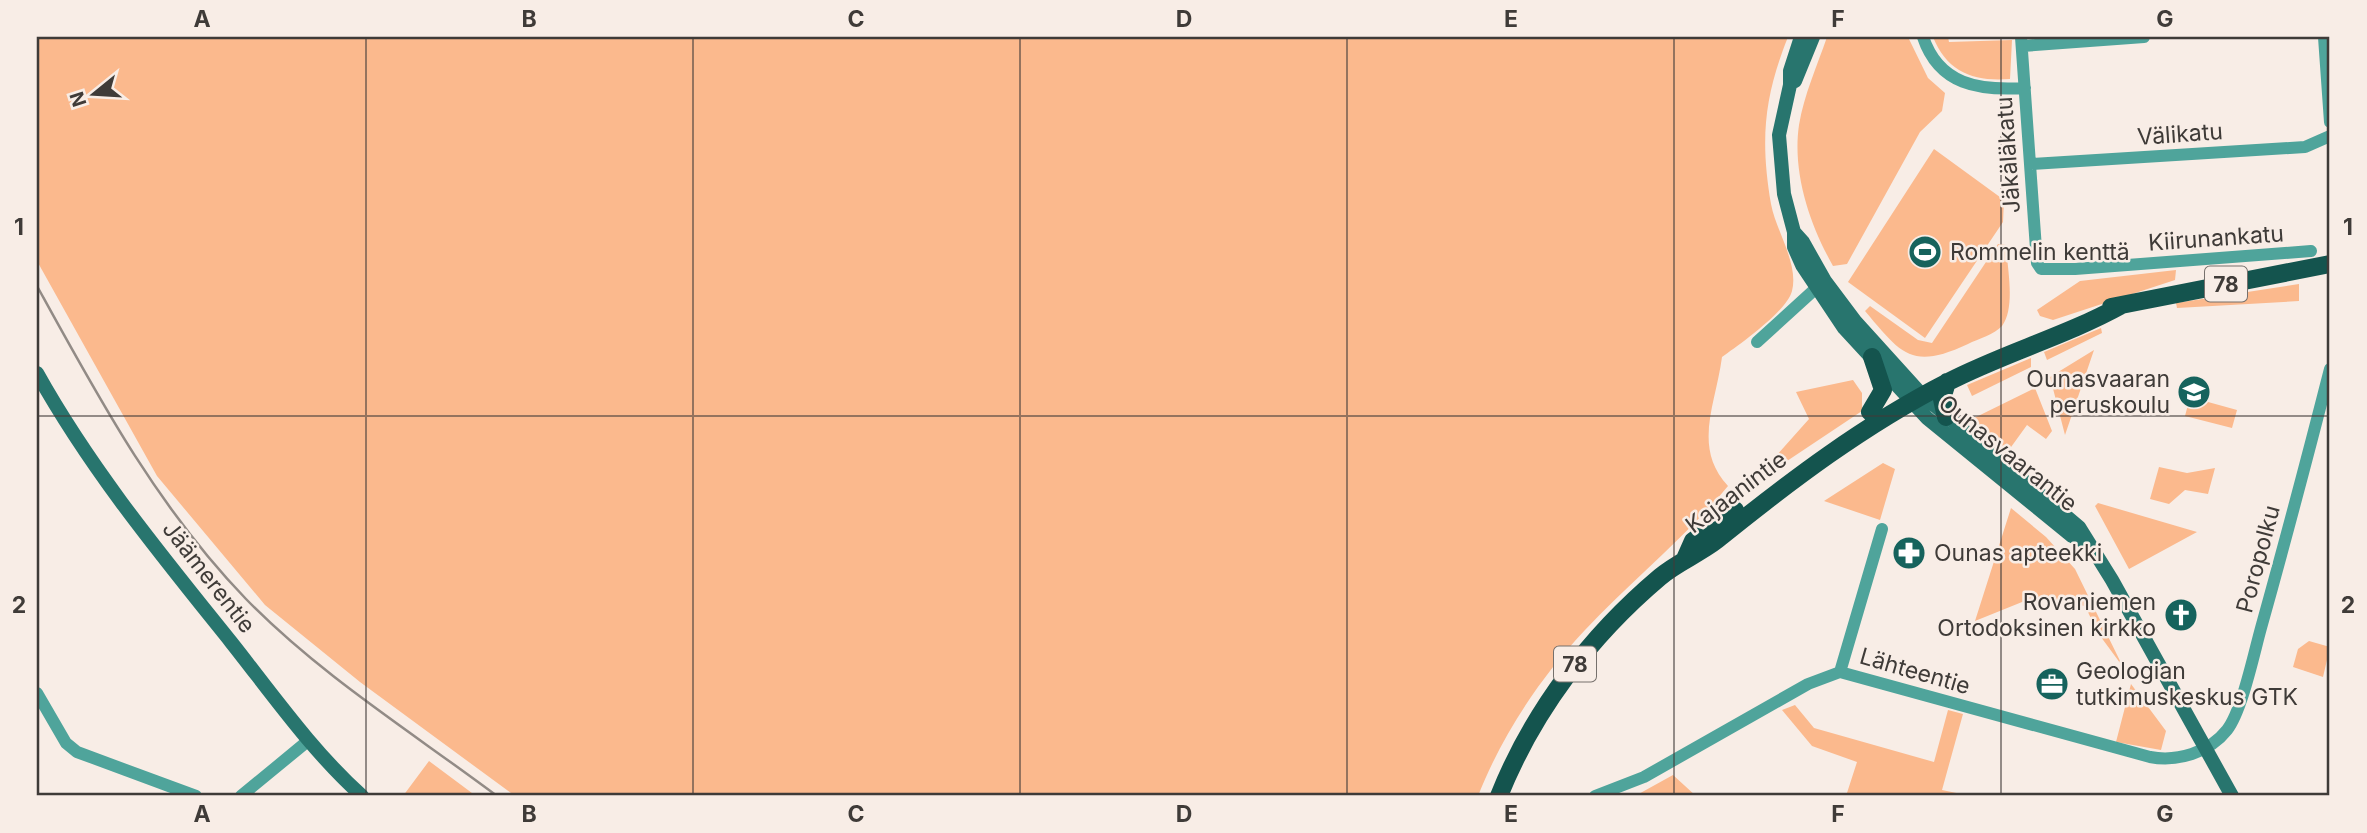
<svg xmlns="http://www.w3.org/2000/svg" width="2367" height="833" font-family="Inter,sans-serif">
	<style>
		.green { fill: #fbb98d }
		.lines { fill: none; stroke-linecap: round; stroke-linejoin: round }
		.street { stroke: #4fa49b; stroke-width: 12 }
		.secondary { stroke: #28756e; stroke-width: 14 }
		.primary { stroke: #14544e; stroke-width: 18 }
		.rail { stroke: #928b86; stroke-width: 2.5 }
		.grid { fill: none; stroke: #3f3b38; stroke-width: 2; stroke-opacity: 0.55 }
		.labels { text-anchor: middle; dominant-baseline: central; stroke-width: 5; stroke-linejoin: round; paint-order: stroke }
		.shield { fill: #f8ede6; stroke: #76706c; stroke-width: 2 }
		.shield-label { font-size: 21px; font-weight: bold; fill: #3f3b38 }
		.street-label { font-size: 23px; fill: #3f3b38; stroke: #f8ede6 }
		.poi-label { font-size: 23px; fill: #3f3b38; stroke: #f8ede6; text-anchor: start }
		.neatline { fill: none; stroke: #3f3b38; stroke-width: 2.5 }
		.grid-label { font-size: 23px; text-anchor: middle; font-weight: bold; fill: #3f3b38 }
	</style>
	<rect width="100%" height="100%" fill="#f8ede6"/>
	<path class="green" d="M37,37H1788C1764,97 1760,139 1771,204C1776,231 1799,264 1792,291C1787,311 1739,345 1722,357C1716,404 1692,447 1728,486C1685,538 1631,581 1585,630C1540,678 1502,735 1478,796H515L360,682L265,605L157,476L37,261Z
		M1827,37H1908L1928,78L1945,93L1942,111L1920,132L1847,264L1833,266C1810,225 1792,173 1799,125C1804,95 1817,66 1827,37Z
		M1933,37H1948L1949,42L2012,40L2010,79C1974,82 1947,72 1933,37Z
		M1934,149L2004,200L2003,222L1925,338L1848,282Z
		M1998,244L2006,245C2007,267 2016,307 2002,326C1995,334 1978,339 1968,344C1912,370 1902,355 1865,311L1870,306L1918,340L1932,343Z
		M2176,270L2175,280L2053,320L2040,316L2037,310L2080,281Z
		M2299,284V301L2177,308L2176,303Z
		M2101,328L2102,333L2047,360L2044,352Z
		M2094,350L2065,435L2050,377Z
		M2031,358V367L1972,396L1967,385Z
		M1853,380L1862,393V411L1787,461L1775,457L1809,419L1796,392Z
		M2035,388L2052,431L2046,439L2027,425L2006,454L1970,420Z
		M2190,397L2237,410L2232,428L2185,416Z
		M1883,463L1895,469L1880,520L1824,501Z
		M2159,467L2187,473L2215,468L2208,494L2185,490L2169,504L2150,499Z
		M2098,503L2197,532L2129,569L2095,506Z
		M2011,508L2046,537L2075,569L2123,667L2098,633L2085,606L2032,598L1975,621Z
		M2309,641L2330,647L2323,677L2293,667L2298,649Z
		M2131,684L2166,731L2161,750L2116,742Z
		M1795,705L1814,728L1934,762L1948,710L1963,714L1942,790L1971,796H1846L1857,762L1812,746L1782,710Z
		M429,761L476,796H403Z
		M1673,775L1696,796H1716H1635Z"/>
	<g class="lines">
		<path class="street" d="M1923,37C1939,85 1979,91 2025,88
			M2021,37L2037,263L2041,269H2075L2311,251
			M2324,37L2330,122
			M2022,46L2144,37
			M2031,164L2305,147L2330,136
			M1757,342L1824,281
			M1840,672L1882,529
			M37,693L66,743L77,752L196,796
			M241,796L309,740
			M1595,796L1644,777L1808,684L1840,672L2150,757C2177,762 2209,753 2227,730C2242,711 2254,653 2261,628C2285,542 2308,455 2330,369"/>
		<path class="secondary" d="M1801,37L1790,71V85L1779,135L1784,194L1794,232V247L1802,265L1844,328L1927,418L2072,536L2089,544
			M1795,81L1813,37
			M1794,232L1803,242L1825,281L1855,321L1922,395L2079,527L2112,580L2232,796
			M37,373C91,470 162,556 231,642C273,695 312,751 362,796"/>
		<path class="primary" d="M2111,307L2330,264
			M1870,412L1883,390L1872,357
			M1946,417L1942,399L1947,382
			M1685,559L1693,541L1735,510
			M1499,796C1533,711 1590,636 1660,577C1678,562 1699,554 1717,540C1790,481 1864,425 1948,382C2004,353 2066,336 2122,305"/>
		<path class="rail" d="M37,286C98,397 157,507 246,599C320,675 413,733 497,796"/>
	</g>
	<path class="grid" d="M366,37V796M693,37V796M1020,37V796M1347,37V796M1674,37V796M2001,37V796M37,416H2330"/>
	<defs>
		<symbol id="stadium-disc" viewBox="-11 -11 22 22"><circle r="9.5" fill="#16635d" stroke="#f8ede6"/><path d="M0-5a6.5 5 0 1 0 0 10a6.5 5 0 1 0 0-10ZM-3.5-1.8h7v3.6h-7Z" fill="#fff"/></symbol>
		<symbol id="school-disc" viewBox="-11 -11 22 22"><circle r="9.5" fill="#16635d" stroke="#f8ede6"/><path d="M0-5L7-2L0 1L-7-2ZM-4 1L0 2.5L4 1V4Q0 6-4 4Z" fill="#fff"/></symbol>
		<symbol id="pharmacy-disc" viewBox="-11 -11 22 22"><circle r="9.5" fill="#16635d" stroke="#f8ede6"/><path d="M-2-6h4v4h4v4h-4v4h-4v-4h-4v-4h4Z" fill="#fff"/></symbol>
		<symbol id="church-disc" viewBox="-11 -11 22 22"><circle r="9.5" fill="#16635d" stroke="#f8ede6"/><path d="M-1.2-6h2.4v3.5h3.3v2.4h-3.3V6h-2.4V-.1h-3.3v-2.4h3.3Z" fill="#fff"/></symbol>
		<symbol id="office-disc" viewBox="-11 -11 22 22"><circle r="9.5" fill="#16635d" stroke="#f8ede6"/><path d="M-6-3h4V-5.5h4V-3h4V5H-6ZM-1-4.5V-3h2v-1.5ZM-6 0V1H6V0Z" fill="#fff"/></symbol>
	</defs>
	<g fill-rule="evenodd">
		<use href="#stadium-disc" x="1906" y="233" width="38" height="38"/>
		<use href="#school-disc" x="2175" y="373" width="38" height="38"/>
		<use href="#pharmacy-disc" x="1890" y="534" width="38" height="38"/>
		<use href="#church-disc" x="2162" y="596" width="38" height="38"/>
		<use href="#office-disc" x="2033" y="665" width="38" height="38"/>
	</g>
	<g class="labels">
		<g class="shield">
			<rect x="2205" y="266.5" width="42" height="35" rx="5"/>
			<rect x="1554" y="646.5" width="42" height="35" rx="5"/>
		</g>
		<g class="shield-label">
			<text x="2226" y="284">78</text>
			<text x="1575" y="664">78</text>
		</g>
		<g class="street-label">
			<text transform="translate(2180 134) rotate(-4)">Välikatu</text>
			<text transform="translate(2008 155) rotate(-94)">Jäkäläkatu</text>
			<text transform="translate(2216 238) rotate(-4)">Kiirunankatu</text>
			<text transform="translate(2008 453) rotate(39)">Ounasvaarantie</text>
			<text transform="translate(1736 492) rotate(-37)">Kajaanintie</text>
			<text transform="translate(2258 559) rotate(-75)">Poropolku</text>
			<text transform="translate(209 577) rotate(52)">Jäämerentie</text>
			<text transform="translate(1915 671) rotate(16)">Lähteentie</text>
		</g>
		<g class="poi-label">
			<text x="1950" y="252">Rommelin kenttä</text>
			<text x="2170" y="379" text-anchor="end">Ounasvaaran<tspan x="2170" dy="26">peruskoulu</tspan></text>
			<text x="1934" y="553">Ounas apteekki</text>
			<text x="2156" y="602" text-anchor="end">Rovaniemen<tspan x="2156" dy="26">Ortodoksinen kirkko</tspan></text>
			<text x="2076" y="671">Geologian<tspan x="2076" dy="26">tutkimuskeskus GTK</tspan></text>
		</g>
	</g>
	<rect width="2367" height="833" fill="none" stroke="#f8ede6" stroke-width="77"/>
	<g transform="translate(94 94) rotate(252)" stroke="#f8ede6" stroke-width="5" paint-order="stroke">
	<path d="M0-5L12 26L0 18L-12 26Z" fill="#3f3b38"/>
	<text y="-10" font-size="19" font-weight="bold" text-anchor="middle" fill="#3f3b38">N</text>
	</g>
	<rect x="38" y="38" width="2290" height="756" class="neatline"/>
	<g class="grid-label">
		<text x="202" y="27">A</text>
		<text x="529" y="27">B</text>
		<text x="856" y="27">C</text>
		<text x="1184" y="27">D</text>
		<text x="1511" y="27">E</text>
		<text x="1838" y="27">F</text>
		<text x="2165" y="27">G</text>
		<text x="19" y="235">1</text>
		<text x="2348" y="235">1</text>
		<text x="19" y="613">2</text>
		<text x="2348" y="613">2</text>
		<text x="202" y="822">A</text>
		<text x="529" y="822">B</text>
		<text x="856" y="822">C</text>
		<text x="1184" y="822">D</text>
		<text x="1511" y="822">E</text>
		<text x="1838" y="822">F</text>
		<text x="2165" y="822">G</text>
	</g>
</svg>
